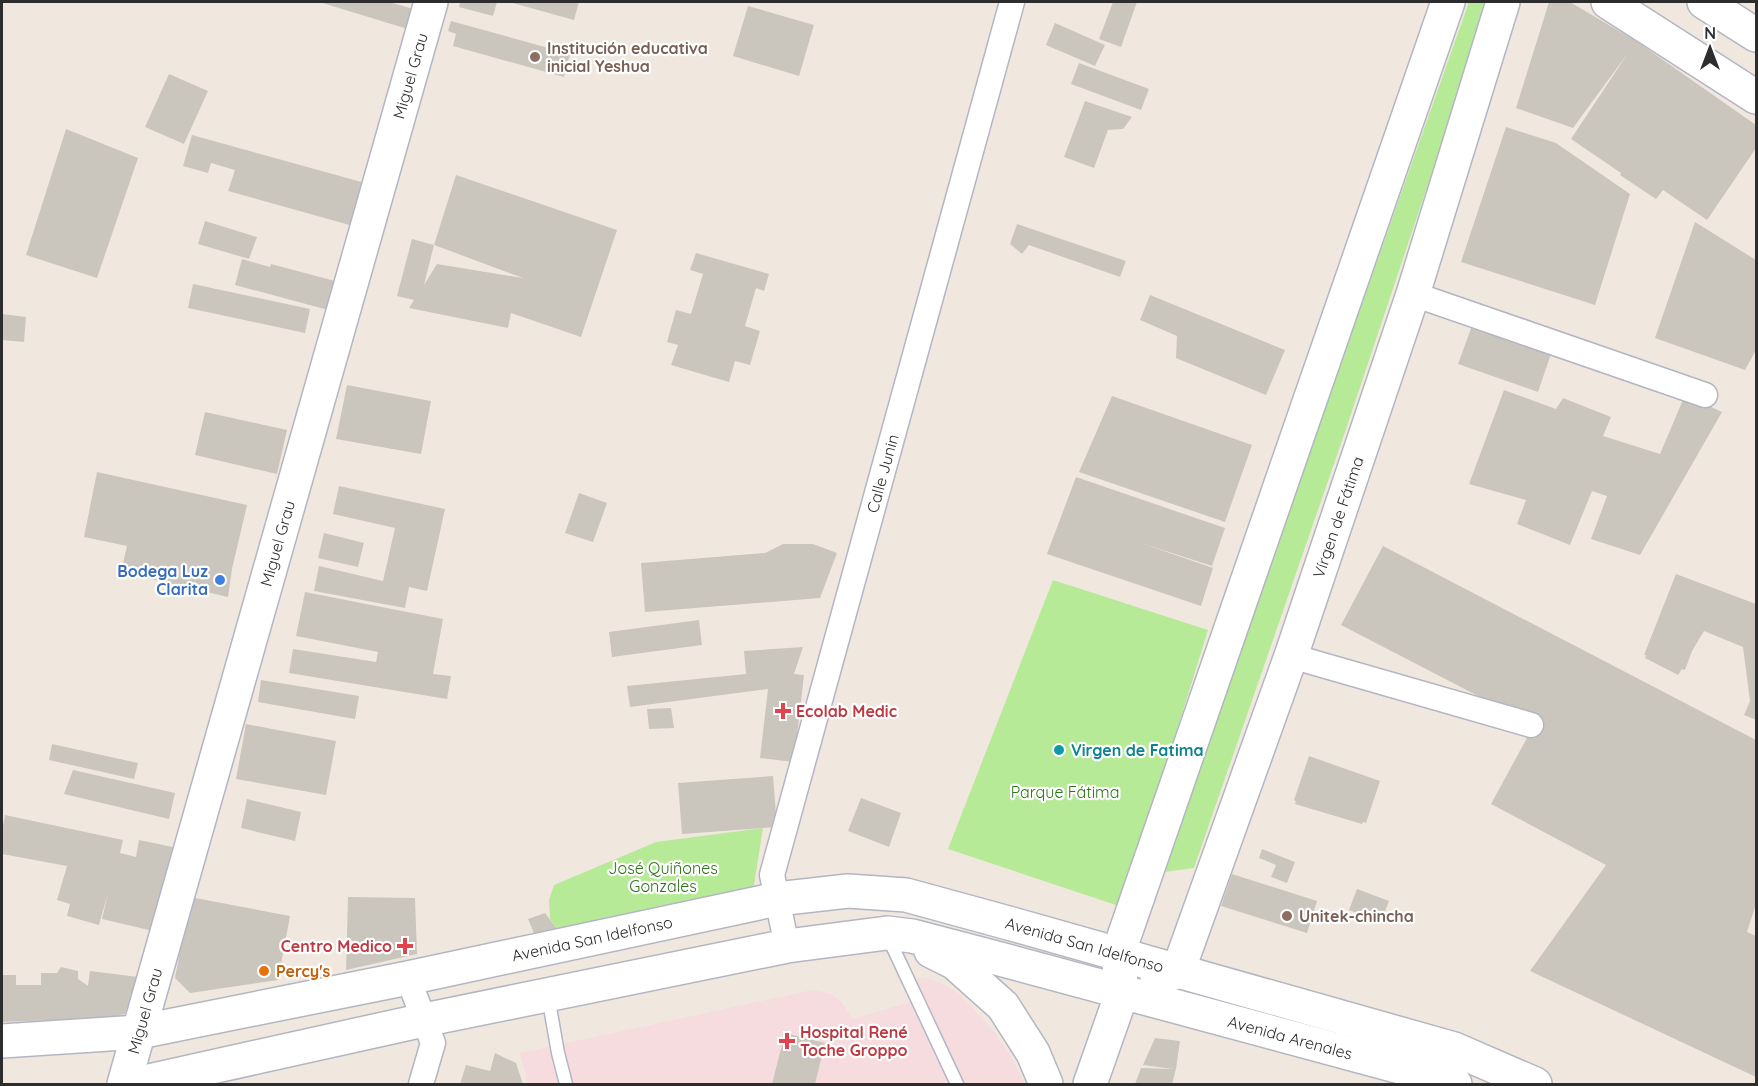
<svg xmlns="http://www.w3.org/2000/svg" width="1758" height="1086" font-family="Quicksand,sans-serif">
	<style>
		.medical { fill: #f7dcdf }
		.green { fill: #b7ea97 }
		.building { fill: #cbc6bd }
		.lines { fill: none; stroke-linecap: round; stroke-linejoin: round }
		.lane-casing { stroke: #b3b6c2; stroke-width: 15 }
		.street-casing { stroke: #b3b6c2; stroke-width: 27 }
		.secondary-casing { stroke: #b3b6c2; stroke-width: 36 }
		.lane { stroke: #fff; stroke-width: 12 }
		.street { stroke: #fff; stroke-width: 24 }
		.secondary { stroke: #fff; stroke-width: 33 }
		.education-dot { fill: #8d6e63; stroke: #fff; stroke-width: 2 }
		.shop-dot { fill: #3f7fe0; stroke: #fff; stroke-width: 2 }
		.health-dot { fill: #e0444e; stroke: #fff; stroke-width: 2 }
		.culture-dot { fill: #0f9aa8; stroke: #fff; stroke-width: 2 }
		.food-dot { fill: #e8710a; stroke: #fff; stroke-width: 2 }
		.labels { text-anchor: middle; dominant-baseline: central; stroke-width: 4.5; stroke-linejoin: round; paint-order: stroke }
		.education-label { font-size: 16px; font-weight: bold; fill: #785e54; stroke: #fff; text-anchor: start }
		.street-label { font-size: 16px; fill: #2d2d2d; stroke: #fff }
		.shop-label { font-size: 16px; font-weight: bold; fill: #366cbe; stroke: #fff; text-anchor: end }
		.health-label { font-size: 16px; font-weight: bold; fill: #be3a42; stroke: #fff; text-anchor: start }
		.culture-label { font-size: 16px; font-weight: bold; fill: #0d838f; stroke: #fff; text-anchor: start }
		.park-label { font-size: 16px; fill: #2c7414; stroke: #fff }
		.food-label { font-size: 16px; font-weight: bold; fill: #c56008; stroke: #fff; text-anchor: start }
	</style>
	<rect width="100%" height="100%" fill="#f0e8df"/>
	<path class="medical" d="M922,977L941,983L960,994L992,1029L1013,1060L1025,1084H528L520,1053L812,990L829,993L841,1001L853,1019L913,1001L907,983Z"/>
	<path class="green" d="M1469,2H1489L1345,432L1194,868L1157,873L1278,541Z
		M1053,580L1208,630L1122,907L948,849Z
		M763,828L753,891L562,935L550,919L549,900L554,885L656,842Z"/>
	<path class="building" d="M319,2H389L417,10L411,30Z
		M460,2H497L493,16L459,7Z
		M509,2H579L574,20Z
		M1113,2H1137L1121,47L1099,39Z
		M1549,2H1570L1636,41L1756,125V148L1707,220L1663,190L1656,199L1620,175L1621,173L1571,139L1628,53L1573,128L1516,108Z
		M748,6L814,25L799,76L733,56Z
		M451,21L570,54L564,77L453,46L456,34L448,31Z
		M1055,23L1105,45L1095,66L1046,45Z
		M1079,63L1149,89L1141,110L1071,84Z
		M169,74L208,91L184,144L145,127Z
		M1085,101L1132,117L1123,129L1108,130L1094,168L1064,157Z
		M1506,127L1556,143L1630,194L1595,305L1461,262Z
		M66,129L138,158L97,278L26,255Z
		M192,135L365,183L353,226L228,191L235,170L211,163L208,173L183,166Z
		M456,175L617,230L581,337L511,313L508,328L409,308L414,300L397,296L412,239L434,245L424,285L437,264L523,278L434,245Z
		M205,221L257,237L249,259L198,244Z
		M1695,222L1756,260V350L1745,370L1655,338Z
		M1017,224L1126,261L1120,277L1029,245L1022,254L1010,244Z
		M696,253L769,274L764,291L756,288L745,326L760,331L750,365L735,361L729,382L671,365L678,345L667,342L676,310L691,314L703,274L690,270Z
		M242,259L270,267L271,264L335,281L328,310L235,285Z
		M193,284L310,309L305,333L188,308Z
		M1150,295L1285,350L1266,395L1176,358L1177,336L1140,320Z
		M2,314L26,317L24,342L2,340Z
		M1473,323L1552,351L1538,392L1458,364Z
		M347,385L431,401L421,454L336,439Z
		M1504,390L1556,409L1563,398L1611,417L1603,436L1660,454L1685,395L1722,412L1640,555L1591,539L1607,496L1592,491L1570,545L1517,524L1526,500L1469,484Z
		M1112,396L1252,445L1225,522L1079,472Z
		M205,412L287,430L277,474L195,455Z
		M97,472L247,505L232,569L228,597L121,572L127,546L84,537Z
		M1076,477L1225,528L1212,566L1141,543L1213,568L1201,606L1047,554Z
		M339,486L445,509L427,591L409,587L405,608L314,591L319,566L383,581L395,528L333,514Z
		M579,493L607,503L593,542L565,533Z
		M324,533L364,543L358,567L318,558Z
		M783,544H813L837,553L820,598L645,612L641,563L765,553Z
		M1383,546L1756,740V904L1747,932L1756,936V1077L1530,971L1606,865L1491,804L1534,725L1341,625Z
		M1676,574L1756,604V720L1744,715L1750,701L1743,647L1704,631L1692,651L1685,670L1682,669L1678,675L1645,658L1646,655H1644Z
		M305,592L443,619L433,674L451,676L447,699L289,673L293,649L376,662L378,652L296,636Z
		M699,620L702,645L612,657L609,632Z
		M803,647L794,674L804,675L794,762L760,758L768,689L630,707L627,686L746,674L744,651Z
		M261,680L359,696L355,719L258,702Z
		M671,708L674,728L649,729L647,709Z
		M246,724L336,741L326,795L236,779Z
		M52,744L138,763L134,779L49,760Z
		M1309,756L1380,781L1366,823L1363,822L1362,824L1295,804L1296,801L1294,800Z
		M73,770L175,793L169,819L64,794Z
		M773,776L777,827L682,834L678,783Z
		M861,798L901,813L889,847L848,831Z
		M247,799L301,812L295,841L241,828Z
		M5,815L123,840L120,853L136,857L139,840L173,847L165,889L153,931L102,919L108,893L99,925L67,916L70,904L57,900L67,866L2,854V831Z
		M1262,849L1295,862L1287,883L1271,877L1276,865L1259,858Z
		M1232,874L1317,901L1307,933L1221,906Z
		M1357,889L1389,901L1381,922L1349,910Z
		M190,897L290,916L278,980L190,993L175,978Z
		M348,897L415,898L417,954L346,970Z
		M545,913L562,935L536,938L528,919Z
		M61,967L78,971V979L88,986L90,971L138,977L125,1014L109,1018L2,1022V975H16V985H41V973H57Z
		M785,1033L825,1043L815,1084H772Z
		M1155,1038L1180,1041L1176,1069L1172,1084H1135L1141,1068L1173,1069L1143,1065Z
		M495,1053L516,1063L523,1084H460L466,1065L490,1071Z"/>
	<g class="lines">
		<defs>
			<path id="lane" d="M888,937L957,1084
				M548,996L558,1053L566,1084"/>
			<g id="street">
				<path d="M1413,294L1705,395"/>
				<path d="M1291,656L1531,725"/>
				<path id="s1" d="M787,946L772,875L1012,2"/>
				<path d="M408,978L433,1043L421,1084"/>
			</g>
			<g id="secondary">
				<path d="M1608,2L1756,97"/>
				<path d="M1704,2L1756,35"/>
				<path d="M931,951L955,963L1003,1006L1033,1053L1046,1084"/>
				<path id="s2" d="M1157,980L1178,971L1291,656L1413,294L1503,2"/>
				<path id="s3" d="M2,1041L139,1032L408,978L777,899L848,891L906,895L1012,924L1454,1049L1535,1084"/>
				<path id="s4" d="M124,1084L431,2"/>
				<path id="s5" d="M135,1084L424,1020L787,946L887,933L912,936L1000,959L1426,1074L1455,1084"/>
				<path d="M1090,1084L1122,993L1118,954L1448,2"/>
			</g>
		</defs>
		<use href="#lane" class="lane-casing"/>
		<use href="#street" class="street-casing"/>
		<use href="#secondary" class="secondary-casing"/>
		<use href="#lane" class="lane"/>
		<use href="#street" class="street"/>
		<use href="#secondary" class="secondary"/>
	</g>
	<g class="education-dot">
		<circle cx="535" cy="57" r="6"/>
		<circle cx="1287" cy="916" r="6"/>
	</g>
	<circle class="shop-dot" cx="220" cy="580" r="6"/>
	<g class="health-dot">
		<path d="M780 702h6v6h6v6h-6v6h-6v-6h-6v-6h6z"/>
		<path d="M402 937h6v6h6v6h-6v6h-6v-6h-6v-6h6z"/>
		<path d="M784 1032h6v6h6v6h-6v6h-6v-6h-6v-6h6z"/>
	</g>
	<circle class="culture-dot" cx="1059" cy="750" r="6"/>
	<circle class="food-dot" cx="264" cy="971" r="6"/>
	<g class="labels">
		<g class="education-label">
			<text x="547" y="48">Institución educativa<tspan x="547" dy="18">inicial Yeshua</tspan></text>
			<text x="1299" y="916">Unitek-chincha</text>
		</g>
		<g class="street-label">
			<text stroke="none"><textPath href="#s4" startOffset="1048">Miguel Grau</textPath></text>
			<text stroke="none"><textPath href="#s1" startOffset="489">Calle Junin</textPath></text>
			<text stroke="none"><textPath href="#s2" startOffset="504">Vírgen de Fátima</textPath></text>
			<text stroke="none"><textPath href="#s4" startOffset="562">Miguel Grau</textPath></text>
			<text stroke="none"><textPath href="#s3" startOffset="600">Avenida San Idelfonso</textPath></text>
			<text stroke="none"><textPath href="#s3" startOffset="1104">Avenida San Idelfonso</textPath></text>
			<text stroke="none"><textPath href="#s4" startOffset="76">Miguel Grau</textPath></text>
			<text stroke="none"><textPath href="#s5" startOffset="1184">Avenida Arenales</textPath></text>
		</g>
		<g class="shop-label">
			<text x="208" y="571">Bodega Luz<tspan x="208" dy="18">Clarita</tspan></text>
		</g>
		<g class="health-label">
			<text x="796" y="711">Ecolab Medic</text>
			<text x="392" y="946" text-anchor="end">Centro Medico</text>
			<text x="800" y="1032">Hospital René<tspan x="800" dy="18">Toche Groppo</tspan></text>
		</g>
		<g class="culture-label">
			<text x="1071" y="750">Virgen de Fatima</text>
		</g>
		<g class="park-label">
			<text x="1065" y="792">Parque Fátima</text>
			<text x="663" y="868">José Quiñones<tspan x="663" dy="18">Gonzales</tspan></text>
		</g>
		<g class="food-label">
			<text x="276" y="971">Percy's</text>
		</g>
	</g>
	<rect width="1758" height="1086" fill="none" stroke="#2d2d2d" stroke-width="6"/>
	<g transform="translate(1710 48)" stroke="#ffffff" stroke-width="4.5" paint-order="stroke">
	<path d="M0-4.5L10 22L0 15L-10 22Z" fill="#2d2d2d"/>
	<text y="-9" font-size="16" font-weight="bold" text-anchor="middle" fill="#2d2d2d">N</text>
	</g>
</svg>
